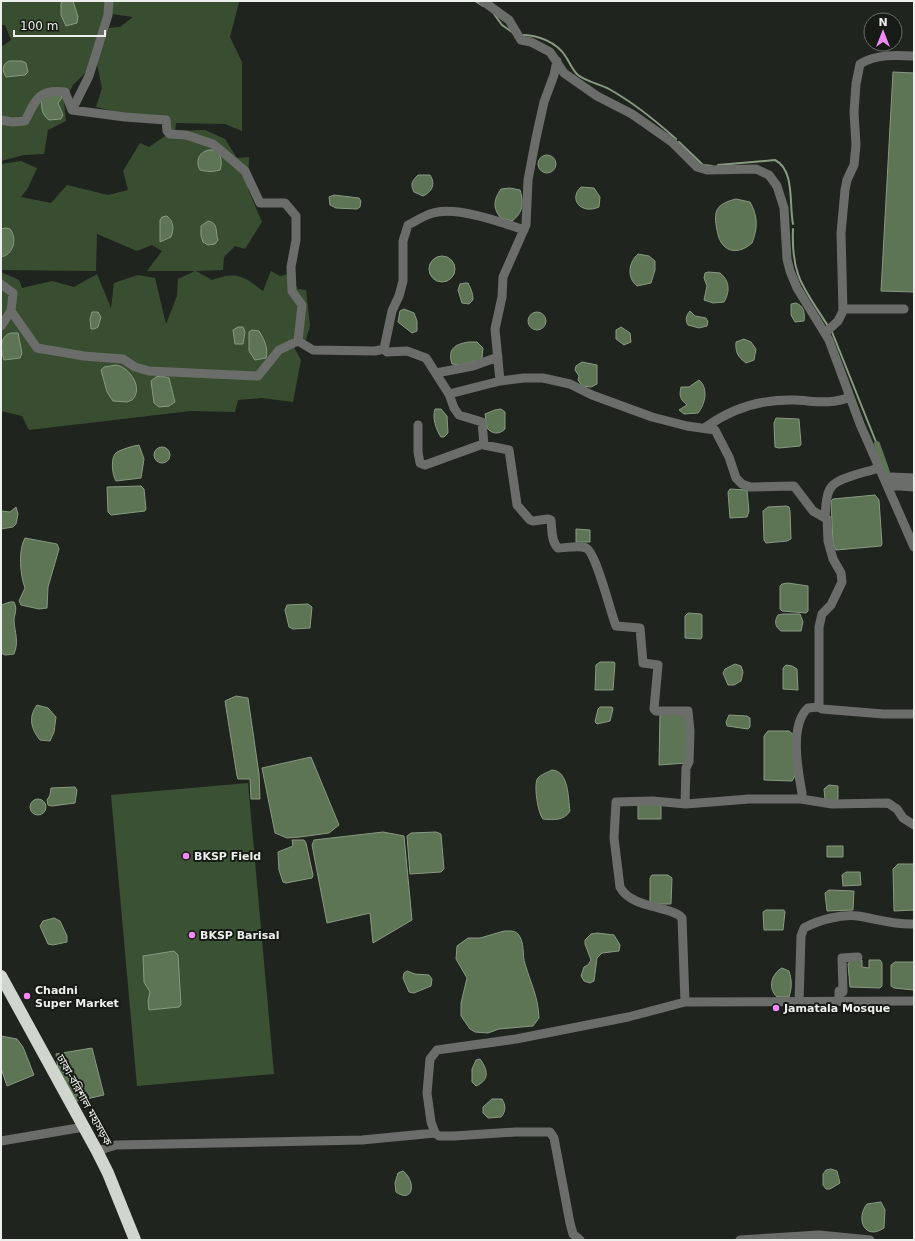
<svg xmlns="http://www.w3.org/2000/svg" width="915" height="1241" font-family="'DejaVu Sans','Noto Sans Bengali',sans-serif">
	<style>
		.green { fill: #3b5133 }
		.forest { fill: #394e30 }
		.water { fill: #5d7555; stroke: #889a82 }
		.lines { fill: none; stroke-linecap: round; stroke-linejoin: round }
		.stream { stroke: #889a82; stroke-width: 2 }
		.canal { stroke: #5d7555; stroke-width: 6 }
		.minor { stroke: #6b6d6a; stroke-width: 9 }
		.highway { stroke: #d0d6ce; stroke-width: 12 }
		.poi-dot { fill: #f18af4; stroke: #171b15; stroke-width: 1.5 }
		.labels { text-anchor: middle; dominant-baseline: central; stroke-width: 4; stroke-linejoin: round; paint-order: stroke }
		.poi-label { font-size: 11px; font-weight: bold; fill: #ecefeb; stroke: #171b15; text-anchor: start }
		.street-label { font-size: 11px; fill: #ecefeb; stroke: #171b15 }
	</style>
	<rect width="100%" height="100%" fill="#20241e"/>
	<path class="green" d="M248,783L274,1074L137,1086L111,795Z"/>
	<path class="forest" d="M1,1H108L89,69L73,85L64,102L66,121L48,130L44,154L24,155L1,161V47L11,40L5,25H1Z
		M113,1H290L239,2L230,37L242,62V131L225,124L176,123L175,131L205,130L225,139L237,158L249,157L248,189L262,222L245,249L235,246L224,257L223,270L196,271L212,280C238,271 243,276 263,291L271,271L280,276L289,274L298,289L306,290L310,326L305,343L294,347L301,360L293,402L262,398L238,400L235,412L191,411L29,430L22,416L1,411V272L19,280L22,288L52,281L74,287L97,274L111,308L114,283L138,275L155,278L166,324L177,296L178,279L195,271H147L162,251L152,245L137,251L97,234L96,271L1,270V164L21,161L37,168L28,188L21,197L51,203L67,185L108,195L128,190L123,171L140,143L149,147L165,136L164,123L96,107L102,88L96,59L109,28L120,27L133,17L112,14Z"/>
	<path class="water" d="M63,1H73L78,17L77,23L66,26L61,15V3Z
		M9,61H22L26,63L28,72L25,75L6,77C2,71 2,64 9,61Z
		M893,72L914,73V292L881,291Z
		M45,95H61L62,98L58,103L63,115L61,119L49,120C41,114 42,108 41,99Z
		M209,150H216C222,156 222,163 220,170C212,172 208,172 200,170C195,161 199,152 209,150Z
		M538 164a9 9 0 1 1 18 0a9 9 0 1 1-18 0Z
		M418,175H430C436,184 432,192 423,196L414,192C410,184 412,181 418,175Z
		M581,187L594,188L600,197L599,207C581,215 568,199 581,187Z
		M510,188L520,190C524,203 523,213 512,221L501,218C492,208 494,199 501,189Z
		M334,195L359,198L361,201L360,207L357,209L336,208L330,205L329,197Z
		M736,199L750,202C758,216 758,228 752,243C736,257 720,251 717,230C713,211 716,204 736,199Z
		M167,216C174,222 174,229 171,237L160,242V220L162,217Z
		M208,221C219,223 215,232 218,240L215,244L208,245L203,242L201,236V226Z
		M6,228L10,229C18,239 13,255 1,257V229Z
		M638,254L649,256L655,261V270L651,283L637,286C627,278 628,263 638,254Z
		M429 269a13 13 0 1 1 26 0a13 13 0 1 1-26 0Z
		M708,272L720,273C730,281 730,292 724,302L713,303L704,300L707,286L704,278L705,273Z
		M465,283H468C471,289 473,293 473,300L469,304L462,303L458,290L460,284Z
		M796,303C804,306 805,313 804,321L795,322L791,315V304Z
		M404,309L414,313L417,321V331L412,333L398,322L400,311Z
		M690,311L695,316L706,318L708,322L707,326L699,328L688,325C685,320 686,315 690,311Z
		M528 321a9 9 0 1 1 18 0a9 9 0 1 1-18 0Z
		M92,312H98L101,317L98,327L94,329H91L90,319Z
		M238,327H243L245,332L243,344H235L233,330Z
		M621,327L630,333L631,342L624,345L616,339V330Z
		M252,330L259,331C264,339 269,349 266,358L255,360L249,351V332Z
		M11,333H18L22,353L20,358L4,360C0,348 0,336 11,333Z
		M744,339L751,342L756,349L754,360L746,363C738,357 735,352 736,342Z
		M469,342H477L483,348L482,359L461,365L452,364C447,349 455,344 469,342Z
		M582,362L597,365V384L591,387L582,386L578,380L579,376L575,370L576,366Z
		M116,365C130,367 144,389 132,400L127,402L113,401L107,392L101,370L104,367Z
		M161,376L169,378L175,402L169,406L159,407L154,403L151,381L156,377Z
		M699,380C709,388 705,405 698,413L684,414L679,410L687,405C680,399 679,396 681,387H689Z
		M435,409H441L447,416L448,433L444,437H441C436,430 432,417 435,409Z
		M501,409L505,412V429C499,435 492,434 487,428L485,414L495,410Z
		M776,418L799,419L801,444L800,446L779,448L775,447L774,423Z
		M139,445L144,459L141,478L116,481C112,475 110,456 117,452C123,449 132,446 139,445Z
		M154 455a8 8 0 1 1 16 0a8 8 0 1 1-16 0Z
		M141,486L144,489L146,509L145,511L111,515L108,512L107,487Z
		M730,489L747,490L749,511L747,517L730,518L728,492Z
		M875,495L879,500L882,544L881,546L836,550L833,544L831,501L833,499Z
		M786,506L789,507L790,511L791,539L787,541L766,543L764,540L763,511L768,507Z
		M16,507L18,514L16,524L13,527L1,529V511L10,512Z
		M576,529L590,530V542H576Z
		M25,538L57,544L59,549L48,587L47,608L39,609L21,605L19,601L25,588C20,575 18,550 25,538Z
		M788,583L808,586V611L806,613L782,611L780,609V586L782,584Z
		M10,602H14C18,610 14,614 14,621C15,633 19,642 14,654L5,655L1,653V605Z
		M308,604L312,607L310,628L293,629L289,627L285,610L287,605Z
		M688,613L701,614L702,615V637L701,639L685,638V616Z
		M783,614H800L803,622L801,631H781C775,627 774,621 778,615Z
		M600,662H614L615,663L613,690H595L596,665Z
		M735,664L741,666L743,672L741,681L734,685H728L723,673L725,669Z
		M786,665L792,666L797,669L798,690L783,689V668Z
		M236,696L248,698L259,774L260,799H251L250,779H238L237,776L225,701Z
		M37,705L48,708L56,717L54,732L50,741L40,740C31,729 28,717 37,705Z
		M600,707H612L613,709L610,721L597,724L595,722L598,709Z
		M686,712L687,763L659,765L660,713Z
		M729,715L747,716L750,718V727L748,729L727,726L726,722Z
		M768,731H789L795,736V776L792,781L764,780V736Z
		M311,757L339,825L329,833L300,837L287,838L275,833L262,768Z
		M552,770C569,771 568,798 570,811C564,821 553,820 543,819C538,814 533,783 538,778C540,775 548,772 552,770Z
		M829,785L838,786V799L836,801L825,799L824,789Z
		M75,787L77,790L75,803L52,806L48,805L47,800L50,795L51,788Z
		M30 807a8 8 0 1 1 16 0a8 8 0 1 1-16 0Z
		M638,803H661V819H638Z
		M383,832L404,836L412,920L373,943L370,913L327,923L312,845L314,840Z
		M436,832L441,834L444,869L441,872L410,874L407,836L411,833Z
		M292,840H304L306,843L313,875L312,878L286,883L283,882L279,870L278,852L293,846Z
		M827,846H843V857H827Z
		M898,864H914V910L894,911L893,869Z
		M846,872H860L861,885L843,886L842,875Z
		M652,875H668L672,878L671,904H653L650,902V878Z
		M829,890L854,891L853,910L827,911L825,893Z
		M766,910H784L785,912L783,930H764L763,912Z
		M54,918L60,921L67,936V942L53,945L48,944L40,926L43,921Z
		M504,931C509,931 514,930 518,934C525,942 522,955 525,964C531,984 538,996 539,1018L533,1026L499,1029L488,1033L475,1032L470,1029L461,1016V1003L467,978L456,959L457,946L468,938H480Z
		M597,933L614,935L620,945L619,951L602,953L597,958L594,981L590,983L584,981L581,976L584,967L588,965L591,960L585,944V940L591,934Z
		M174,951L178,955L181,1005L179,1007L149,1010L148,1001L150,992L144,982L143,956Z
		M851,960H862V967L869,968V960H880L882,963V986L880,988L850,987L848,964Z
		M895,962H914V990L894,988L891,986V965Z
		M782,968L789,971C792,981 792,987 789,997H777C767,988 772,973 782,968Z
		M407,971L415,974L429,975L432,979L431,986L414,993L409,992L403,978L404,973Z
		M1,1036L17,1039L23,1047L34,1075L7,1086L1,1068Z
		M92,1048L104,1095L73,1102L58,1069L56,1054Z
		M480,1059C488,1070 490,1080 476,1086L472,1082V1069L476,1060Z
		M492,1099H502C506,1105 506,1112 501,1117L488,1118L483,1113V1107Z
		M831,1169L837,1171L840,1183L830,1189H826L823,1185V1174L826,1170Z
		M403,1171C417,1182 413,1204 396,1192L395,1183L398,1173Z
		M881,1202L885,1210L884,1228C865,1241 855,1219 867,1204Z"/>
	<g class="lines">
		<path class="stream" d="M475,1L483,6
			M494,14L502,25L512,32
			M521,35C538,35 557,42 566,57C570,63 573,71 578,75C587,82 600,84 609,89C634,103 655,120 676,139
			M679,142L703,165L712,166
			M718,165L775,160C795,170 789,204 793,224
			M793,229C791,277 804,288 828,326
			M832,332L878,447"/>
		<path class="canal" d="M877,444L888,475L892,480"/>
		<path class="minor" d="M483,1L509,20L521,40L531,42L550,52L564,73L597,96L632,114L672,142L697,167L707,170L756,169L769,175L777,186L784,208L787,259L790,271L797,288L829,340L860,424L914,547
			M72,110L89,76L108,15L109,1
			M1,120L12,122L25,121C36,100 38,89 65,92L72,110L125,117L166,120L167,131L170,134L186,135L213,144L245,171L260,203H285L296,216V240L291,267L292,291L302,305L298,341L313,350L375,351L384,349L387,352L407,351L426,358L449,394L454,408L459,415L482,422L484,445L509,450L517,505L530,520L533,521L548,519L551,520C552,529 551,542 558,548C566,548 579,545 586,548C596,552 611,614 616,626L640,628L643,663L658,665L654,709L656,711H688L690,731L689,762L686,768L685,804
			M1,284L13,293L11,311L1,326
			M843,309H904
			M11,311L37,348L84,356L123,359L135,367L149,371L258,376L279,350L298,341
			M825,333L838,321L843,311L841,233L845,190L847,180L854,165L856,145L854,112L856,84L860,64C876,54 896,55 914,56
			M384,349L392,311L399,296L403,281V241L408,225C416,221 425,215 433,213C456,206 501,222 524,230
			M436,373L473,366L498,357
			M500,381L495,329L502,297L503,277L526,225L528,180L536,138L544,102L554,75L557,61
			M449,394L500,381L524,378H543L570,384L592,395L652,417L687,426L715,430L729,457L736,478L742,484L750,487L794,486L813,511L827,519L828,541L833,559L841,573L842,582L831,605L822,614L819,627V707L822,709L883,714H914
			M418,425V452L420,463L425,465L483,444
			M706,427C732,408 763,399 795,400C815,401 831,405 850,397
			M892,477L914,478
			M887,485L914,487
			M825,518C827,485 828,483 861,473C867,471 873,471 879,467
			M801,799L832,804L888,803L897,809L903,818L914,825
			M839,1001V991L843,992L842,958L858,957
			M685,1002L682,918C673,906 631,909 620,887L614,838L616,802L653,801L686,804L749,799H801L802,793C798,771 789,725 808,708L819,707
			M799,1002L801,936L804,928C819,920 840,914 858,916C877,919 895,925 914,924
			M1,1141L84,1127
			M97,1151L116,1145L362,1140L435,1133
			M580,1240L573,1234L570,1223L554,1138L550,1132H515L454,1136H439L435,1133L431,1122L427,1093L430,1059L437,1050L516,1039L628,1017L685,1002L914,1001
			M740,1240L819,1235L870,1240"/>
		<path class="highway" d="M1,976L97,1151L108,1173L135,1240"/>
	</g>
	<g class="poi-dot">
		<circle cx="186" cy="856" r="4"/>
		<circle cx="192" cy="935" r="4"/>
		<circle cx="27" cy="996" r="4"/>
		<circle cx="776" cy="1008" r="4"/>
	</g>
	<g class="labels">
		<g class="poi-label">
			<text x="194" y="856">BKSP Field</text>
			<text x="200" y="935">BKSP Barisal</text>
			<text x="35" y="990">Chadni<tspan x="35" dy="13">Super Market</tspan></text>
			<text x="784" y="1008">Jamatala Mosque</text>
		</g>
		<g class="street-label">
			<text transform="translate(84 1100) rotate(61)">ঢাকা-বরিশাল মহাসড়ক</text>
		</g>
	</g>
	<rect width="915" height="1241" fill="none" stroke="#ecefeb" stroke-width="4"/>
	<g transform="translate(883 32)"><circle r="19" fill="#171b15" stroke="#6c706b"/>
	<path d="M0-3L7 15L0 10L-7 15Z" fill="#f18af4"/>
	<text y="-6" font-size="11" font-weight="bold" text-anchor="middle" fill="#ecefeb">N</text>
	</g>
	<path d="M14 30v6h91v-6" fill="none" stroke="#ecefeb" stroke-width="2"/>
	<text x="20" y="30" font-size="12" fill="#ecefeb" stroke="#171b15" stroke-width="3" paint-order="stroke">100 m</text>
</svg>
